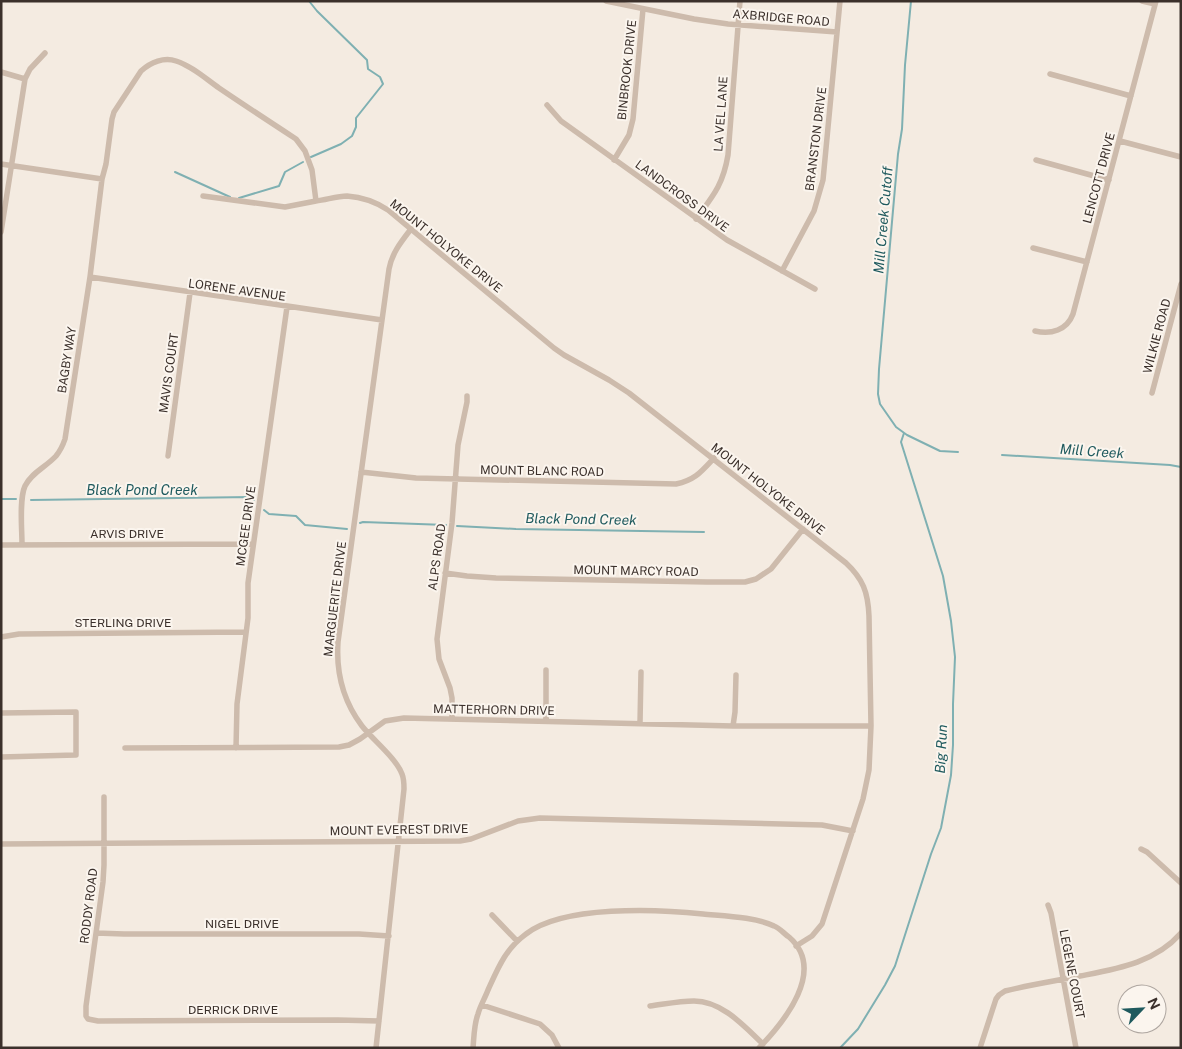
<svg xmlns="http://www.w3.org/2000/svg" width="1182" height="1049" font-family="'Public Sans',sans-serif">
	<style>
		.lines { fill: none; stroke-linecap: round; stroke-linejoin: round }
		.stream { stroke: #7fb0b2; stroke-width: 2 }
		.minor { stroke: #cdbbac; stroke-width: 5.5 }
		.labels { text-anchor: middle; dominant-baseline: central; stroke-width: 4; stroke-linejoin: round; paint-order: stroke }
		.street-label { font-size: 12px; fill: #3b302b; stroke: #fbf5ee }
		.water-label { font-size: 14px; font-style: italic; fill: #1f5a5e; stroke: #fbf5ee }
	</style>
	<rect width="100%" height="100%" fill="#f4ebe1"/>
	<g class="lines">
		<path class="stream" d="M309,1L317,11L367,60L368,69L380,77L383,84L356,118V127L352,136L341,144L311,157
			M911,1L905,65L902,129L898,154L879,369L878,394L880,404L896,427L907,435L940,451L958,452
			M175,172L230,197
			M239,198L279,186L285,172L303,162
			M1002,455L1170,465L1181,467
			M1,499H16
			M31,500L251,497L254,500
			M264,510L269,514L296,516L305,525L347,529
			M360,523L363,522L446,525
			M457,526L516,529L704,532
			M840,1048L858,1029L885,985L895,966L931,854L941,828L951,775L953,745V704L955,657L951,621L943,576L901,442L904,433"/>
		<path class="minor" d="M606,1L694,19L728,24L837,32
			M1142,1L1155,4
			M1,72L25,79
			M1050,74L1131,96
			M547,105L561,121L727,240L815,289
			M1120,141L1181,157
			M614,160L629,135L633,119L643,9
			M1036,160L1109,180
			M1,164L102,179
			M203,196L285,207L316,201
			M696,219C713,196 723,185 728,155L740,1
			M1,232L25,79L30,69L45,53
			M1033,248L1087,262
			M782,271L814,211L823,180L840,1
			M90,277L382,320
			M1035,331C1051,335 1067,330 1073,314L1156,1
			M1152,393L1181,284
			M168,456L190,293
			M361,472L416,478L676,484C695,480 701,472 714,458
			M22,544C22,529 19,499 25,486C32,472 46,467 56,456C60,451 63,445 65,439L90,277L102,179L106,164L112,119L114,112L141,71C151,62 164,57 176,61C192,66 206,79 219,88C244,105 270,122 296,139L305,151L312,170L316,201C326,200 337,196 347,196C361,197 376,202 388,210L554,348L564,355L609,380L629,393L846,563C863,579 868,592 869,616L871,726L869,770L863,799L822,924L812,936L796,946
			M1,545L253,544
			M445,573L467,576L496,578L707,582H745L756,579L771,569L803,529
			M1,637L19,634L246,632
			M1,713L76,712V755L1,757
			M452,719V698L450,688L439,659L437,639L452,523L458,445L467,402V396
			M546,721V670
			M640,723L641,672
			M733,726L735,712L736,675
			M125,748L339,747L349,745L360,739L385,721L404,718L733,726H871
			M236,748L237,704L248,618V583L287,307
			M104,797V865L103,882L86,1006V1016L88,1019L98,1021L338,1020L379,1021
			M1,844L460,841L471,839L518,821L540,818L822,825L853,831
			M1141,849L1147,852L1181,883
			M1048,905L1051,913L1076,1048
			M492,915L517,941
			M96,933L124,934H359L389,936
			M482,1005L540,1024L552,1035L559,1048
			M650,1006C665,1004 680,1001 694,1001C722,1001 744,1026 763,1044
			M376,1048L404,789C404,784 404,779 402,774C396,758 373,740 362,726C343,701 336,672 338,642L389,269C392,253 401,242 411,229
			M473,1048C474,1037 474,1024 478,1014C480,1006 485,998 488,990C498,968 506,948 526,934C563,905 657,909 703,914C724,916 756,917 774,926C780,928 784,934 789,937C827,970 784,1022 759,1048
			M980,1048L996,999L999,995L1005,991C1029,985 1055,981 1080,976C1116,969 1155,963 1181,933"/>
	</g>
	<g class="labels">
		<g class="street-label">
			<text transform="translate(781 18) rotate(5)">AXBRIDGE ROAD</text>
			<text transform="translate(627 70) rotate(-84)">BINBROOK DRIVE</text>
			<text transform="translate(721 114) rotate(-86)">LA VEL LANE</text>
			<text transform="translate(816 139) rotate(-83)">BRANSTON DRIVE</text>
			<text transform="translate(1099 178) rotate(-75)">LENCOTT DRIVE</text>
			<text transform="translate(682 196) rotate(36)">LANDCROSS DRIVE</text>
			<text transform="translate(446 246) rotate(39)">MOUNT HOLYOKE DRIVE</text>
			<text transform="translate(237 290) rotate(8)">LORENE AVENUE</text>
			<text transform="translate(1157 336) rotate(-75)">WILKIE ROAD</text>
			<text transform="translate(67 360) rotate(-81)">BAGBY WAY</text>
			<text transform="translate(169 373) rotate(-82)">MAVIS COURT</text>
			<text transform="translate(542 471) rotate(1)">MOUNT BLANC ROAD</text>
			<text transform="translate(768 489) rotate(38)">MOUNT HOLYOKE DRIVE</text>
			<text transform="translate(246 526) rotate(-82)">MCGEE DRIVE</text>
			<text x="127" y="534">ARVIS DRIVE</text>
			<text transform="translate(437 557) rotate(-82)">ALPS ROAD</text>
			<text transform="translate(636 571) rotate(1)">MOUNT MARCY ROAD</text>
			<text transform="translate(335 599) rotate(-83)">MARGUERITE DRIVE</text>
			<text x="123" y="623">STERLING DRIVE</text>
			<text transform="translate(494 710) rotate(1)">MATTERHORN DRIVE</text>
			<text transform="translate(399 830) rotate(-1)">MOUNT EVEREST DRIVE</text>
			<text transform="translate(89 906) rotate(-83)">RODDY ROAD</text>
			<text x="242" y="924">NIGEL DRIVE</text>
			<text transform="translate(1072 974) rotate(79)">LEGENE COURT</text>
			<text x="233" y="1010">DERRICK DRIVE</text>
		</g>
		<g class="water-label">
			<text transform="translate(883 220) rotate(-85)">Mill Creek Cutoff</text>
			<text transform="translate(1092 451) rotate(4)">Mill Creek</text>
			<text x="142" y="490">Black Pond Creek</text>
			<text transform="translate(581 519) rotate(1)">Black Pond Creek</text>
			<text transform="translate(941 749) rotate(-87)">Big Run</text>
		</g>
	</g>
	<rect width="1182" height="1049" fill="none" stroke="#3b302b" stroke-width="5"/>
	<g transform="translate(1142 1009) rotate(65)"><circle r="24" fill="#fbf5ee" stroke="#aea6a0"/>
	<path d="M0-4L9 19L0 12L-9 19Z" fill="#1f5a5e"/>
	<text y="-8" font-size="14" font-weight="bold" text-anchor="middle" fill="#3b302b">N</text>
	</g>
</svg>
